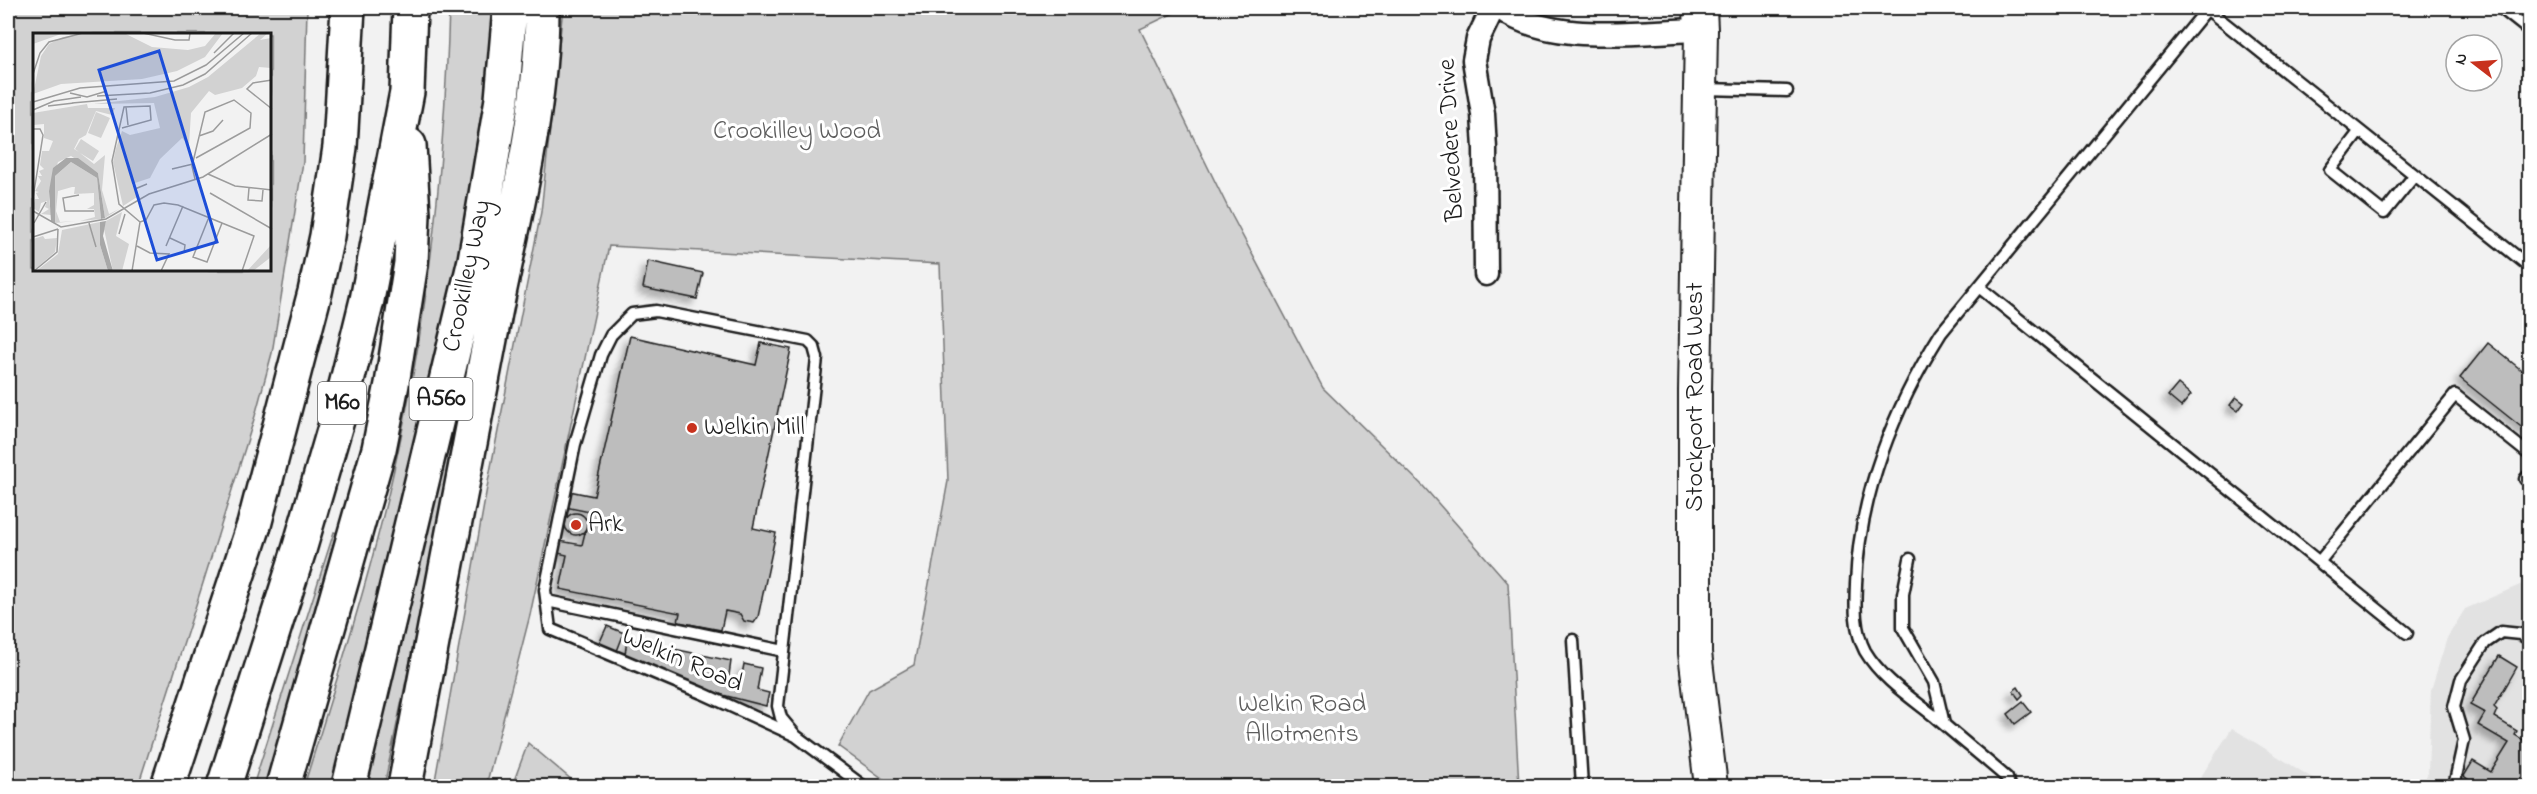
<svg xmlns="http://www.w3.org/2000/svg" width="2537" height="794" font-family="'Indie Flower',sans-serif">
	<style>
		.built { fill: #e2e2e2 }
		.green { fill: #d2d2d2; stroke: #777; stroke-width: 1.5; fill-rule: evenodd }
		.building { fill: #bdbdbd; stroke: #1c1c1c; stroke-width: 1.5; filter: url(#shadow) }
		.lines { fill: none; stroke-linecap: round; stroke-linejoin: round }
		.service-casing { stroke: #1c1c1c; stroke-width: 15 }
		.minor-casing { stroke: #1c1c1c; stroke-width: 27 }
		.secondary-casing { stroke: #1c1c1c; stroke-width: 36 }
		.primary-casing { stroke: #1c1c1c; stroke-width: 38 }
		.motorway-casing { stroke: #1c1c1c; stroke-width: 38 }
		.service { stroke: #fff; stroke-width: 10 }
		.minor { stroke: #fff; stroke-width: 22 }
		.secondary { stroke: #fff; stroke-width: 32 }
		.primary { stroke: #fff; stroke-width: 33 }
		.motorway { stroke: #fff; stroke-width: 33 }
		.poi-dot { fill: #c8321e; stroke: #fff; stroke-width: 2 }
		.labels { text-anchor: middle; dominant-baseline: central; stroke-width: 6; stroke-linejoin: round; paint-order: stroke }
		.shield { fill: #fff; stroke: #606060; stroke-width: 1.5 }
		.shield-label { font-size: 24px; font-weight: bold; fill: #1c1c1c }
		.park-label { font-size: 26px; fill: #5c5c5c; stroke: #fff }
		.street-label { font-size: 26px; fill: #1c1c1c; stroke: #fff }
		.poi-label { font-size: 26px; fill: #1c1c1c; stroke: #fff; text-anchor: start }
		.inset-road { fill: none; stroke: #9c9c9c; stroke-width: 1.5 }
		.view { fill: #1d4ed8; fill-opacity: 0.15; stroke: #1d4ed8; stroke-width: 3 }
		.inset-edge { fill: none; stroke: #1c1c1c; stroke-width: 3 }
	</style>
	<defs>
		<filter id="shadow"><feDropShadow dx="-5.5" dy="5.5" stdDeviation="3" flood-color="#0004"/></filter>
	</defs>
	<rect width="100%" height="100%" fill="#f2f2f2"/>
	<filter id="ink" filterUnits="userSpaceOnUse"><feTurbulence type="fractalNoise" baseFrequency=".0167" numOctaves="2"/><feDisplacementMap in="SourceGraphic" scale="12" xChannelSelector="R" yChannelSelector="G"/><feConvolveMatrix kernelMatrix="1 2 1 2 8 2 1 2 1" color-interpolation-filters="sRGB"/></filter>
	<g filter="url(#ink)">
		<path class="built" d="M2529,581V786H2421L2428,773L2431,690L2447,638L2465,609Z
			M2232,728L2325,786H2195Z"/>
		<path class="green" d="M8,8H307L303,162L272,353L255,416L203,583L138,786H8ZM270,34V270H34V34Z
			M449,8H495L485,117L471,203L448,308L335,786L314,784L313,786H304C340,669 378,552 402,432C431,293 445,149 449,8Z
			M526,8C522,129 496,251 471,370C442,509 413,647 384,786H358Z
			M563,8H1184L1140,29L1231,214L1323,388L1423,486L1508,583L1519,786H893L838,746L869,690L914,665L948,481L940,264L609,246L530,615L486,786H434L488,482L541,212Z
			M334,532L340,534L268,786H253Z
			M528,743L579,786H512Z"/>
		<path class="building" d="M648,261L703,273L697,299L643,288Z
			M630,336L756,365L761,343L791,349L753,528L776,533L758,617L754,623L744,621L740,614L725,611L721,630L678,622L680,613L560,589L567,555L558,553L560,541L582,545L590,512L565,507L569,491L594,496Z
			M2488,343L2530,377V434L2460,378Z
			M2178,384L2191,395L2181,407L2168,396Z
			M2236,397L2244,403L2238,411L2230,405Z
			M565 524a11 11 0 1 1 22 0a11 11 0 1 1-22 0Z
			M607,626L624,633L617,651L599,644Z
			M627,639L731,661L728,682L740,685L744,664L761,668L757,690L769,693L766,706L715,693L625,655Z
			M2499,656L2517,667L2494,707L2497,710L2494,717L2517,731L2515,735L2530,744V786H2476L2464,776L2473,761L2491,772L2509,743L2478,725L2485,713L2470,705Z
			M2018,687L2023,695L2019,699L2013,691Z
			M2023,702L2031,712L2015,724L2008,714Z
			M2483,780L2489,782L2491,786H2476Z"/>
		<g class="lines">
			<defs>
				<path id="service" d="M2501,8L2530,31
					M2207,9L2530,267
					M1703,89L1787,91
					M2359,132L2330,170L2384,213L2414,176
					M1979,287L2407,633
					M2525,479L2530,474
					M1910,559L1903,594V628L1934,682L1944,724
					M2319,562L2455,395L2530,455
					M547,601L784,651
					M1573,640L1582,786
					M796,736L781,718L778,706L817,358L814,347L808,341L656,311L632,314L611,335L601,355L575,444L545,590L550,629L704,694L796,736L863,786
					M2009,786L2007,778C1983,757 1958,737 1934,716C1910,697 1881,678 1865,651C1854,630 1855,606 1856,584C1859,495 1894,408 1941,333L2208,8
					M2454,786L2464,740L2454,707L2461,680L2485,643L2501,632L2520,634L2530,640"/>
				<path id="minor" d="M1500,8C1552,46 1639,31 1701,30
					M1486,274L1485,149L1483,114L1474,60L1478,39L1493,8"/>
				<path id="secondary" d="M1700,8L1701,30L1695,391V653L1711,786"/>
				<path id="primary" d="M349,786L475,260L502,99L510,8
					M405,786C434,628 465,471 495,313C515,213 542,110 542,8"/>
				<path id="motorway" d="M168,786L254,525L315,292L327,236L340,147L348,8
					M224,786L299,550L340,410L367,300L407,92L410,8
					M283,786L379,449L392,384L411,263L413,214L409,145"/>
			</defs>
			<use href="#service" class="service-casing"/>
			<use href="#minor" class="minor-casing"/>
			<use href="#secondary" class="secondary-casing"/>
			<use href="#primary" class="primary-casing"/>
			<use href="#motorway" class="motorway-casing"/>
			<use href="#service" class="service"/>
			<use href="#minor" class="minor"/>
			<use href="#secondary" class="secondary"/>
			<use href="#primary" class="primary"/>
			<use href="#motorway" class="motorway"/>
		</g>
	</g>
	<g class="poi-dot">
		<circle cx="692" cy="428" r="6"/>
		<circle cx="576" cy="525" r="6"/>
	</g>
	<g class="labels">
		<g class="shield">
			<rect x="409.5" y="378" width="63" height="42" rx="4.5"/>
			<rect x="318" y="382" width="48" height="42" rx="4.5"/>
		</g>
		<g class="shield-label">
			<text x="441" y="399">A560</text>
			<text x="342" y="403">M60</text>
		</g>
		<g class="park-label">
			<text x="797" y="132">Crookilley Wood</text>
			<text x="1302" y="705">Welkin Road<tspan x="1302" dy="30">Allotments</tspan></text>
		</g>
		<g class="street-label">
			<text transform="translate(1452 140) rotate(-93)">Belvedere Drive</text>
			<text transform="translate(468 276) rotate(-78)">Crookilley Way</text>
			<text transform="translate(1696 397) rotate(-90)">Stockport Road West</text>
			<text transform="translate(682 661) rotate(23)">Welkin Road</text>
		</g>
		<g class="poi-label">
			<text x="704" y="428">Welkin Mill</text>
			<text x="588" y="525">Ark</text>
		</g>
	</g>
	<g transform="translate(33 33)">
		<rect width="238" height="238" fill="#f2f2f2"/>
		<path d="M0,0H31L0,11ZM56,0L93,1L119,14L155,17L172,13L183,0H190L172,24L144,38L109,46L28,51L0,61L8,23L16,11L30,4ZM228,0H235L227,7L238,5V35L226,34L223,43L209,55L182,62L176,58L158,80L156,112L149,105L127,126L117,145L99,151L104,164L90,173L80,129L83,115L89,98L97,102L127,95L121,70L60,71L122,64L156,54L175,44ZM54,71L55,75H82L79,82L63,78L53,102L46,106L41,116L46,119L42,116L48,106L66,118L60,128L47,120L61,131L72,122L69,157L76,181L86,176L72,185L65,140L38,123L25,129L16,158V168L19,184L18,188V182L8,181L16,176L12,174L14,168L8,170L6,179L0,175L2,166H6L3,160L6,159L2,158L8,148L5,143H9L6,138L11,136L7,132L9,118H16L20,108L11,105V91L0,92V80ZM63,79L77,85L68,105L55,100ZM38,129L64,145L68,186L47,188L62,184L61,176H54L61,172V160L41,161L42,154H39L25,158L23,178L27,189L43,188L22,190V143ZM89,179L83,203L96,211L89,238H80L71,196L73,188ZM67,189V212L75,238H3L25,221L29,197ZM10,203L12,206L24,205L22,219L0,238V206ZM238,212V224L220,238H214Z" fill="#d2d2d2"/>
		<path d="M33,125H45L65,140L72,185L68,186L64,145L38,129L22,143V190L18,188L16,158L20,135ZM73,188L70,203L80,238H75L67,212V189Z" fill="#a8a8a8"/>
		<path class="inset-road" d="M110,0L142,7H156L157,0M181,20L201,0M0,41L7,20L16,9L50,0M239,47L220,50L214,56L239,76M37,60L54,64L74,58M64,63L117,60L150,52L172,41L219,0M0,69L47,55L141,48L173,32L211,0M39,70L84,66M15,73L41,70M93,74L95,92M0,77L21,68L48,64M89,95L118,87L117,73L91,74L79,128L86,171L107,189L99,238M0,96H7L10,102L0,165M166,103L180,98L190,87M139,136L160,131M175,141L202,153L239,157M162,146L159,133L172,79L201,67L218,80L217,95L163,125M216,155L215,167L229,168L230,157M177,160L239,196M46,162L30,165L32,178H61M106,165L102,156L114,151M0,178L28,194L73,186L116,161L170,144L239,101M107,189L113,187L121,172L131,170L145,172L189,190L174,229L160,224L176,184M1,190L13,169M56,190L63,214M189,190L221,203L209,238M86,201L92,181M0,204L25,196M137,205L152,212L151,220M104,213L117,220L136,221L128,238M133,213L150,173M1,238L24,219L25,196"/>
		<path class="view" d="M126,18L184,209L124,227L66,37Z"/>
		<rect width="238" height="238" class="inset-edge"/>
	</g>
	<rect width="2537" height="794" fill="none" stroke="#fff" stroke-width="30"/>
	<rect x="15" y="15" width="2507" height="764" fill="none" stroke="#1c1c1c" stroke-width="2" filter="url(#ink)"/>
	<g transform="translate(2474 63) rotate(287)"><circle r="28" fill="#ffffff" stroke="#a4a4a4" stroke-width="1.5"/>
	<path d="M0-4.5L10 22L0 15L-10 22Z" fill="#c8321e"/>
	<text y="-9" font-size="16" font-weight="bold" text-anchor="middle" fill="#1c1c1c">N</text>
	</g>
</svg>
